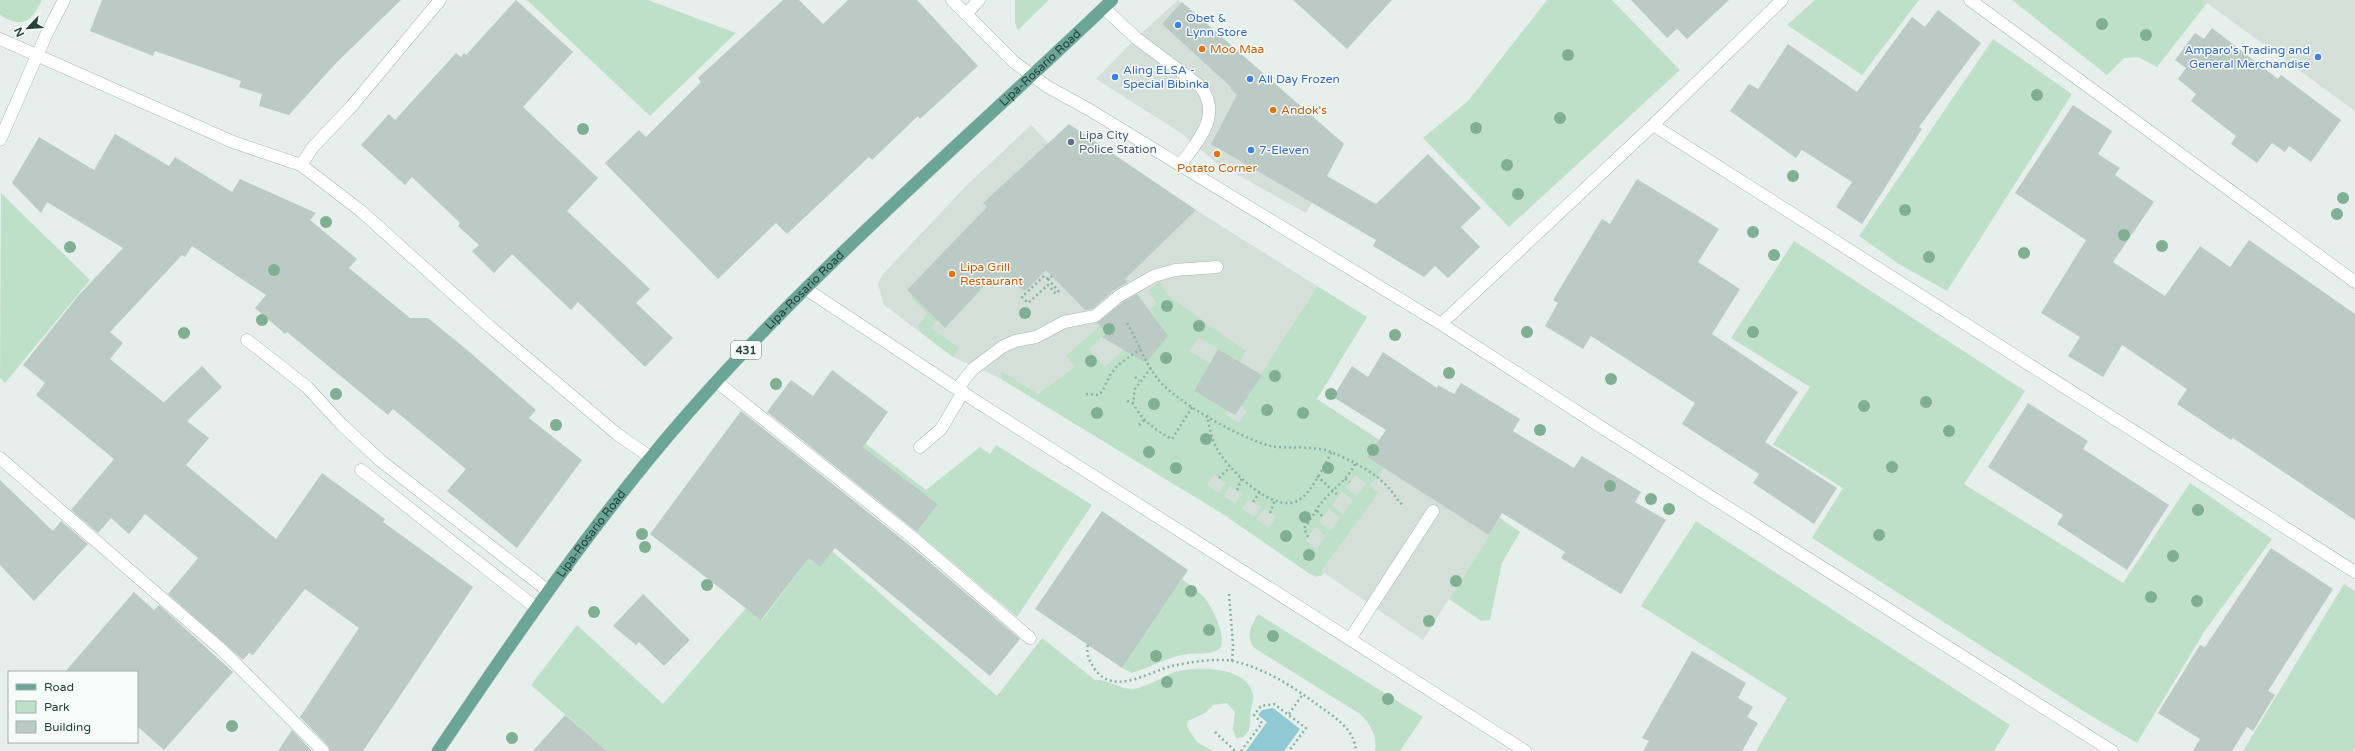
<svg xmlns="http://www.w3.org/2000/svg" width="2355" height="751" font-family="'Varela Round',sans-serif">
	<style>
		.built { fill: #d4dfda }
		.green { fill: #bfe0c8; fill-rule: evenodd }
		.water { fill: #8ec9d4 }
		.building { fill: #bbcac4 }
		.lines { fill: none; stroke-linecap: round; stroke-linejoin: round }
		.minor-casing { stroke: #a8b8b2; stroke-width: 13 }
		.major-casing { stroke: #c2cac8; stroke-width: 13 }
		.path { stroke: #86b3a5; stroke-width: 2.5; stroke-dasharray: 2 3; stroke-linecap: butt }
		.minor { stroke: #fff; stroke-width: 12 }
		.major { stroke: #6aa596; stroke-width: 12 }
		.tree { fill: #80af93 }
		.shop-dot { fill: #3f7fe0; stroke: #f7fbf9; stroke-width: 1.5 }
		.food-dot { fill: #e8710a; stroke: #f7fbf9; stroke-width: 1.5 }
		.service-dot { fill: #5c6f8a; stroke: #f7fbf9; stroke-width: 1.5 }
		.labels { text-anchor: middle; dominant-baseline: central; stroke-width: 3; stroke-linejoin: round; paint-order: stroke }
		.shield { fill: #f7fbf9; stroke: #637a73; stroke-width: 1 }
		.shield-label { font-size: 11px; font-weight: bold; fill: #24423a }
		.shop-label { font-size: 12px; fill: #366cbe; stroke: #f7fbf9; text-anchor: start }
		.food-label { font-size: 12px; fill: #c56008; stroke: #f7fbf9; text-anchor: start }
		.street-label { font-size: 12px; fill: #24423a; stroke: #f7fbf9 }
		.service-label { font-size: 12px; fill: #4e5e75; stroke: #f7fbf9; text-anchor: start }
	</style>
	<rect width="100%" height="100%" fill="#e6efeb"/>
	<path class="built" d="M1178,0L1344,144L1306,213L1218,164L1181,133L1096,79L1136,38Z
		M2202,0H2355V111L2207,3Z
		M1031,125L1048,143L1078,169L1102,147L1196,210L1317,286L1299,314L1317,399L1500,518L1423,640L1324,573L1317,577L1310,574L1223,514L1001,379L953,357L884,305L878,284L883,274L966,186Z"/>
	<path class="green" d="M0,0H42C31,22 23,29 0,15Z
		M527,0H648L736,33L650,116Z
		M1015,0H1049L1018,30L1015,23Z
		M1547,0H1612L1680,70L1509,227L1423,138L1468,101Z
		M1815,0H1919L1862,75L1787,25Z
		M2012,0H2202L2207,3L2157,67L2138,57L2124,58L2107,75Z
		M1993,39L2072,94L1947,291L1899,264L1859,236Z
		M1,193L90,280L5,383L0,378Z
		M1794,241L2025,391L1964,484L2123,583L2190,483L2272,539L2204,632L2137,743L2088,714L1812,538L1843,488L1773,444L1810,387L1731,338Z
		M1159,282L1170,297L1246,351L1240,362L1198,337L1190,351L1210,363L1194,391L1215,404L1233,401L1225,414L1239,423L1247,411L1241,406L1317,286L1367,317L1317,399L1385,444L1384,468L1370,486L1379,492L1321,571L1324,573L1321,576L1310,574L1223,514L1001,379V373L1003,372L1038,394L1075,367L1066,356L1103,323L1150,341L1164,330L1149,310L1157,304L1148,291ZM1112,332L1128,345L1105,367L1089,349L1103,336ZM1214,475L1226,483L1219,493L1207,485ZM1355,475L1366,483L1357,496L1346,488ZM1230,486L1242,494L1235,504L1224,496ZM1342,492L1353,500L1343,514L1332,505ZM1249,499L1261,507L1254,517L1242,509ZM1264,509L1276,517L1269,528L1257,519ZM1329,509L1340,517L1330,531L1319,522ZM1315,527L1326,536L1317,549L1306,540Z
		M912,295L938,320L931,328L959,348L953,357L920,332L918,326L927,313L911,297Z
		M865,443L926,490L980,447L990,454L996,445L1092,505L1017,617L917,532L938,504L863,447Z
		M1500,518L1520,532L1502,563L1490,620L1481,621L1449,599Z
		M1696,521L2010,725L1994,751H1756L1787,698L1641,606Z
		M832,551L997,696L1042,638L1095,680C1105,678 1119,689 1132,689C1143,689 1164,676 1175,672C1196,666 1247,666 1253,694C1254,699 1252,704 1251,709C1249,720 1253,729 1243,737L1236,738L1233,729L1235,712L1227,703L1213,705L1205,713L1188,721L1187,727L1197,742L1213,751H607L531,685L577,625L663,704L746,608L762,620L809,558L820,567Z
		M1182,579C1189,585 1197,590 1203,596C1211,605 1229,639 1219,649C1213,655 1195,653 1187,654C1167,657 1151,667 1132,673L1122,668Z
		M2344,584L2355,591V747L2353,751H2243Z
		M1258,614L1423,717L1400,751H1375C1377,735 1371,725 1360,714L1253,647C1246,634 1251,627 1258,614Z"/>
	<path class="water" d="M1273,708L1300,729L1284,751H1246L1267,722L1258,715L1262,710Z"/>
	<path class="building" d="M102,0H401L337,62L289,115L259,106L262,94L239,87L241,81L155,51L153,56L90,31Z
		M516,0L573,52L523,107L598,178L567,211L650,289L636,303L673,338L645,367L578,302L571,310L512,254L494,273L472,251L479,245L458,226L460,223L412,177L405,185L361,145L389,114L395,120L456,53L461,57L464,53L466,55Z
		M783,0H799L823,24L848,0H917L978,66L920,119L918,116L872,160L869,157L787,234L776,223L718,279L605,163L639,130L646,137L701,82L698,78Z
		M1293,0H1392L1347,49Z
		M1631,0H1729L1687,39L1677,29L1667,38Z
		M1182,2L1344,144L1327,176L1376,204L1428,154L1481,208L1461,227L1480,247L1448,278L1435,266L1424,277L1373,246L1376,240L1211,144L1237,95L1230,88L1231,87L1162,24Z
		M1938,10L1981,43L1919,127L1922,129L1862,224L1836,207L1852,182L1802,150L1796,158L1730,111L1749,84L1758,89L1788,44L1857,92L1912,17L1925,27Z
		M2212,28L2278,79L2281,75L2341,120L2311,162L2289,146L2285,152L2272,143L2257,163L2231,144L2236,136L2191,101L2196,94L2178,79L2186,68L2175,60L2195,33L2204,39Z
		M2073,105L2112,131L2098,154L2120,168L2115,175L2154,202L2113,262L2165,296L2200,246L2230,267L2249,240L2355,314V520L2233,438L2231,440L2177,404L2187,389L2122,345L2103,377L2068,356L2080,337L2041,313L2086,240L2015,193Z
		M1069,124L1196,210L1125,279L1128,282L1114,290L1092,309L1085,310L1046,270L1025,291L1001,276L992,288L987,283L945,328L907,290L987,207L983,203Z
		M115,134L169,166L175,157L232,192L240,179L316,213L310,220L357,259L349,268L410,318H428L466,349L536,410L529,418L582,460L517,548L447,491L466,469L393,409L388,415L287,332L285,334L255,308L266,295L192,246L185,257L182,255L110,332L123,343L110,359L162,401L164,402L202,366L222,387L187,421L209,438L186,465L276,539L322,473L385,519L383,522L473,587L363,751H330L328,746L300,717L359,628L305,589L253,655L249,653L243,660L168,594L198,558L145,514L129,534L111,518L98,533L71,510L114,459L36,395L45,383L23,365L78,296L123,248L47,202L41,213L12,183L39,137L94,170Z
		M1637,179L1719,229L1698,262L1740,289L1712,334L1798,392L1765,442L1837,488L1814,524L1753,483L1759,474L1682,424L1695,403L1591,336L1583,349L1545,326L1558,303L1553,300L1602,219L1610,224Z
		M1137,294L1168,336L1146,363L1102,337L1107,333L1097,323L1123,302Z
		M1218,349L1262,375L1235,415L1194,391Z
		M1383,352L1437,388L1438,385L1454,394L1461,383L1520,419L1513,431L1574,468L1582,456L1641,492L1635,502L1666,520L1621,594L1561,558L1565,552L1502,513L1489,535L1367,457L1386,430L1333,397L1352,366L1368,377Z
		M832,370L888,412L863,447L938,504L917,532L767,412L791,380L813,396Z
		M2028,403L2088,441L2083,449L2169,505L2127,570L2057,524L2063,515L1988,467Z
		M741,411L908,544L1020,639L990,676L835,548L820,567L809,558L761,620L650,534Z
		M0,480L53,531L61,521L88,544L34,601L0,565Z
		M1102,511L1188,570L1122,668L1035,609Z
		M2271,548L2333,589L2268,691L2275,695L2253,731L2247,727L2232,751H2193L2200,739L2158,713L2200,645L2205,647Z
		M134,592L154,610L159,605L233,672L164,750L137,726V672H65Z
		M643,594L690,640L664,666L639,642L636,645L613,626Z
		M1692,651L1746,683L1738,698L1753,707L1747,717L1758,723L1742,751H1643L1649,741L1642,738Z
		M565,715L607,751H533Z
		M292,730L312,751H278Z"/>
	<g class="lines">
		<defs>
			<path id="minor" d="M952,0L1014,62L1048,87L1088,109L1441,324L1612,434L2112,751
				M1970,0L2355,282
				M1104,8L1136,38L1200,86C1223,115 1198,141 1180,165
				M966,14L979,0
				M0,39L233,142L301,165L361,211L489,326L559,385L617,434L650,457
				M1653,125L2355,572
				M0,140L47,33L64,0
				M301,165L313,147L351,107L440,0
				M806,289L957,389L1525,751
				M1441,324L1653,125L1782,0
				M247,340L307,387L342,425L381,461L547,590
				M717,382L917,541L1030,638
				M957,389L973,369L1002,347L1015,341L1036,337L1064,322L1095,316L1119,296L1154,276L1175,270L1217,267
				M920,447L941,429L963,392
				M0,458L222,650L323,751
				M361,470L535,607
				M1350,639L1433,511"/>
			<g id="major">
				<path id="s1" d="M438,751C517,634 596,518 689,412C819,264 970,136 1112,0"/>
			</g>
		</defs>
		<use href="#minor" class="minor-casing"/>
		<use href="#major" class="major-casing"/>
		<path class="path" d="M1052,276L1048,279L1061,294
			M1048,279L1044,276L1022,297L1028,303L1048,285L1057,295
			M1127,323C1138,342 1144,361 1157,378C1174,401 1243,440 1271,446C1291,450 1314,444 1333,453C1351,460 1374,472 1387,486C1394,493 1396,500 1404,506
			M1151,368L1135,389L1133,403C1142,421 1155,430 1172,439L1193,406
			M1135,377L1139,381
			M1086,394L1098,395L1102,392L1110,375L1118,365L1140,349
			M1127,401L1133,403
			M1207,415C1209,425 1211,436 1215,445C1224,466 1274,516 1299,500C1314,490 1323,466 1332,452
			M1139,425L1144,420
			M1317,476L1339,496
			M1219,478L1230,467
			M1345,479L1350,482
			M1237,490L1242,478
			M1253,502L1260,492
			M1317,511L1323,517
			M1270,513L1275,500
			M1308,537L1304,528C1311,520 1315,510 1322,502C1333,489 1347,480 1355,464
			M1229,594L1233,645L1232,661
			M1088,645C1086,654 1089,660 1094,668C1113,697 1148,672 1172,666C1190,662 1215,658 1233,661C1264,668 1294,687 1319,706C1336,718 1354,729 1356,751
			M1289,714L1303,694
			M1215,732L1235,751
			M1241,751L1262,723L1254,715L1261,706L1274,704L1306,728L1289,751"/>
		<use href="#minor" class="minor"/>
		<use href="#major" class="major"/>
	</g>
	<g class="tree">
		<circle cx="2102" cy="24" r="6"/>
		<circle cx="2146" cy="35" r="6"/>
		<circle cx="1568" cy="55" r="6"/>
		<circle cx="2037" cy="95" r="6"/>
		<circle cx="1560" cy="118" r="6"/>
		<circle cx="1476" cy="128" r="6"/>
		<circle cx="583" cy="129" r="6"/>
		<circle cx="1507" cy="165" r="6"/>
		<circle cx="1793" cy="176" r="6"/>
		<circle cx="1518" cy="194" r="6"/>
		<circle cx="2343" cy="198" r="6"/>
		<circle cx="1905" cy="210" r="6"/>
		<circle cx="2337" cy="214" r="6"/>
		<circle cx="326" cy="222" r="6"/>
		<circle cx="1753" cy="232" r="6"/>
		<circle cx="2124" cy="235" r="6"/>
		<circle cx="2162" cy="246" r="6"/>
		<circle cx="70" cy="247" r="6"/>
		<circle cx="2024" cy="253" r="6"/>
		<circle cx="1774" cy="255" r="6"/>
		<circle cx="1929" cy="257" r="6"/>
		<circle cx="274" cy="270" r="6"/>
		<circle cx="1167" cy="306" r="6"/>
		<circle cx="1025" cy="313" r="6"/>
		<circle cx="262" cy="320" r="6"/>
		<circle cx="1199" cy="326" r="6"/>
		<circle cx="1109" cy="329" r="6"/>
		<circle cx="1527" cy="332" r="6"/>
		<circle cx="1753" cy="332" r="6"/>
		<circle cx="184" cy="333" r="6"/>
		<circle cx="1395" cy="335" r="6"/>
		<circle cx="1166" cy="358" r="6"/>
		<circle cx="1091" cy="361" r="6"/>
		<circle cx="1449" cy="373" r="6"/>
		<circle cx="1275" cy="376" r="6"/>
		<circle cx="1611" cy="379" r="6"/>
		<circle cx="776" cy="384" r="6"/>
		<circle cx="336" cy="394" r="6"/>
		<circle cx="1331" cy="394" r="6"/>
		<circle cx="1926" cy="402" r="6"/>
		<circle cx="1154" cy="404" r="6"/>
		<circle cx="1864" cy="406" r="6"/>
		<circle cx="1267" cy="410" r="6"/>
		<circle cx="1097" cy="413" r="6"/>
		<circle cx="1303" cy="413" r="6"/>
		<circle cx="556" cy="425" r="6"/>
		<circle cx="1540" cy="430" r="6"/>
		<circle cx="1949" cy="431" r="6"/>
		<circle cx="1206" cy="439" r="6"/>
		<circle cx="1373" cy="450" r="6"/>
		<circle cx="1149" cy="452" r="6"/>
		<circle cx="1892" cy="467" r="6"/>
		<circle cx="1176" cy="468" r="6"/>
		<circle cx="1328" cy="468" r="6"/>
		<circle cx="1610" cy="486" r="6"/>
		<circle cx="1651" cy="499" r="6"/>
		<circle cx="1669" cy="509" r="6"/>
		<circle cx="2198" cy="510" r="6"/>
		<circle cx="1305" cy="517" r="6"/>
		<circle cx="642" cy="534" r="6"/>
		<circle cx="1879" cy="535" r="6"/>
		<circle cx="1286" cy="536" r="6"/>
		<circle cx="645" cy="547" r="6"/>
		<circle cx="1309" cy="555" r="6"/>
		<circle cx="2173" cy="556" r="6"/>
		<circle cx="1456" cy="581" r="6"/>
		<circle cx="707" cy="585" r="6"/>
		<circle cx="1191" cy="591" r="6"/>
		<circle cx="2151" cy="597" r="6"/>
		<circle cx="2197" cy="601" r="6"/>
		<circle cx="594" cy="612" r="6"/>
		<circle cx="1429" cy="621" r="6"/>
		<circle cx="1209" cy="630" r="6"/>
		<circle cx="1273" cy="636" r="6"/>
		<circle cx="1156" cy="656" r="6"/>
		<circle cx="1167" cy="682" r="6"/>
		<circle cx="1388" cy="699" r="6"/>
		<circle cx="232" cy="726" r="6"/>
		<circle cx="512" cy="738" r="6"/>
	</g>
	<g class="shop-dot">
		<circle cx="1178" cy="25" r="4"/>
		<circle cx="2318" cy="57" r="4"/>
		<circle cx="1115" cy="77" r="4"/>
		<circle cx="1250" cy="79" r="4"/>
		<circle cx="1251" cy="150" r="4"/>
	</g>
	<g class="food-dot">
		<circle cx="1202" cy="49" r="4"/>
		<circle cx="1273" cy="110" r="4"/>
		<circle cx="1217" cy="154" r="4"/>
		<circle cx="952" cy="274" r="4"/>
	</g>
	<circle class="service-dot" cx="1071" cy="142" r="4"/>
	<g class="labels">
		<rect class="shield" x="731" y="341" width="30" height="18" rx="3"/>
		<g class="shield-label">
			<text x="746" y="350">431</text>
		</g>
		<g class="shop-label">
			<text x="1186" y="18">Obet &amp;<tspan x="1186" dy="14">Lynn Store</tspan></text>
			<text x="2310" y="50" text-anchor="end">Amparo's Trading and<tspan x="2310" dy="14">General Merchandise</tspan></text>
			<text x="1123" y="70">Aling ELSA -<tspan x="1123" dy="14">Special Bibinka</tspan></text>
			<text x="1258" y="79">All Day Frozen</text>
			<text x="1259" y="150">7-Eleven</text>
		</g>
		<g class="food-label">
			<text x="1210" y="49">Moo Maa</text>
			<text x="1281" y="110">Andok's</text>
			<text x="1217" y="168" text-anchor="middle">Potato Corner</text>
			<text x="960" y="267">Lipa Grill<tspan x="960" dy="14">Restaurant</tspan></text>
		</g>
		<g class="street-label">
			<text stroke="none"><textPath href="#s1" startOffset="914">Lipa-Rosario Road</textPath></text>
			<text stroke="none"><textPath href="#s1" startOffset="590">Lipa-Rosario Road</textPath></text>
			<text stroke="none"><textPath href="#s1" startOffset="266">Lipa-Rosario Road</textPath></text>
		</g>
		<g class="service-label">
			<text x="1079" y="135">Lipa City<tspan x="1079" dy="14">Police Station</tspan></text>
		</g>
	</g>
	<rect x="8" y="671" width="130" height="72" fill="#f7fbf9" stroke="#a3b1ad"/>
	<rect x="16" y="684" width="20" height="6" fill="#6aa596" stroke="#a3b1ad"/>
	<text x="44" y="691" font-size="12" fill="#24423a">Road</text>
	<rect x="16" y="701" width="20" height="12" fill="#bfe0c8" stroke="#a3b1ad"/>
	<text x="44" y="711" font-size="12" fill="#24423a">Park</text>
	<rect x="16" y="721" width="20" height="12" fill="#bbcac4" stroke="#a3b1ad"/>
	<text x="44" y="731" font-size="12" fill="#24423a">Building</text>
	<g transform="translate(28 28) rotate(245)" stroke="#f7fbf9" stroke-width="3" paint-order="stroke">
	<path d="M0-3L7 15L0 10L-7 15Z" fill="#24423a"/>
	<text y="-6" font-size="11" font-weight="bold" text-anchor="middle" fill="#24423a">N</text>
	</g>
</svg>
